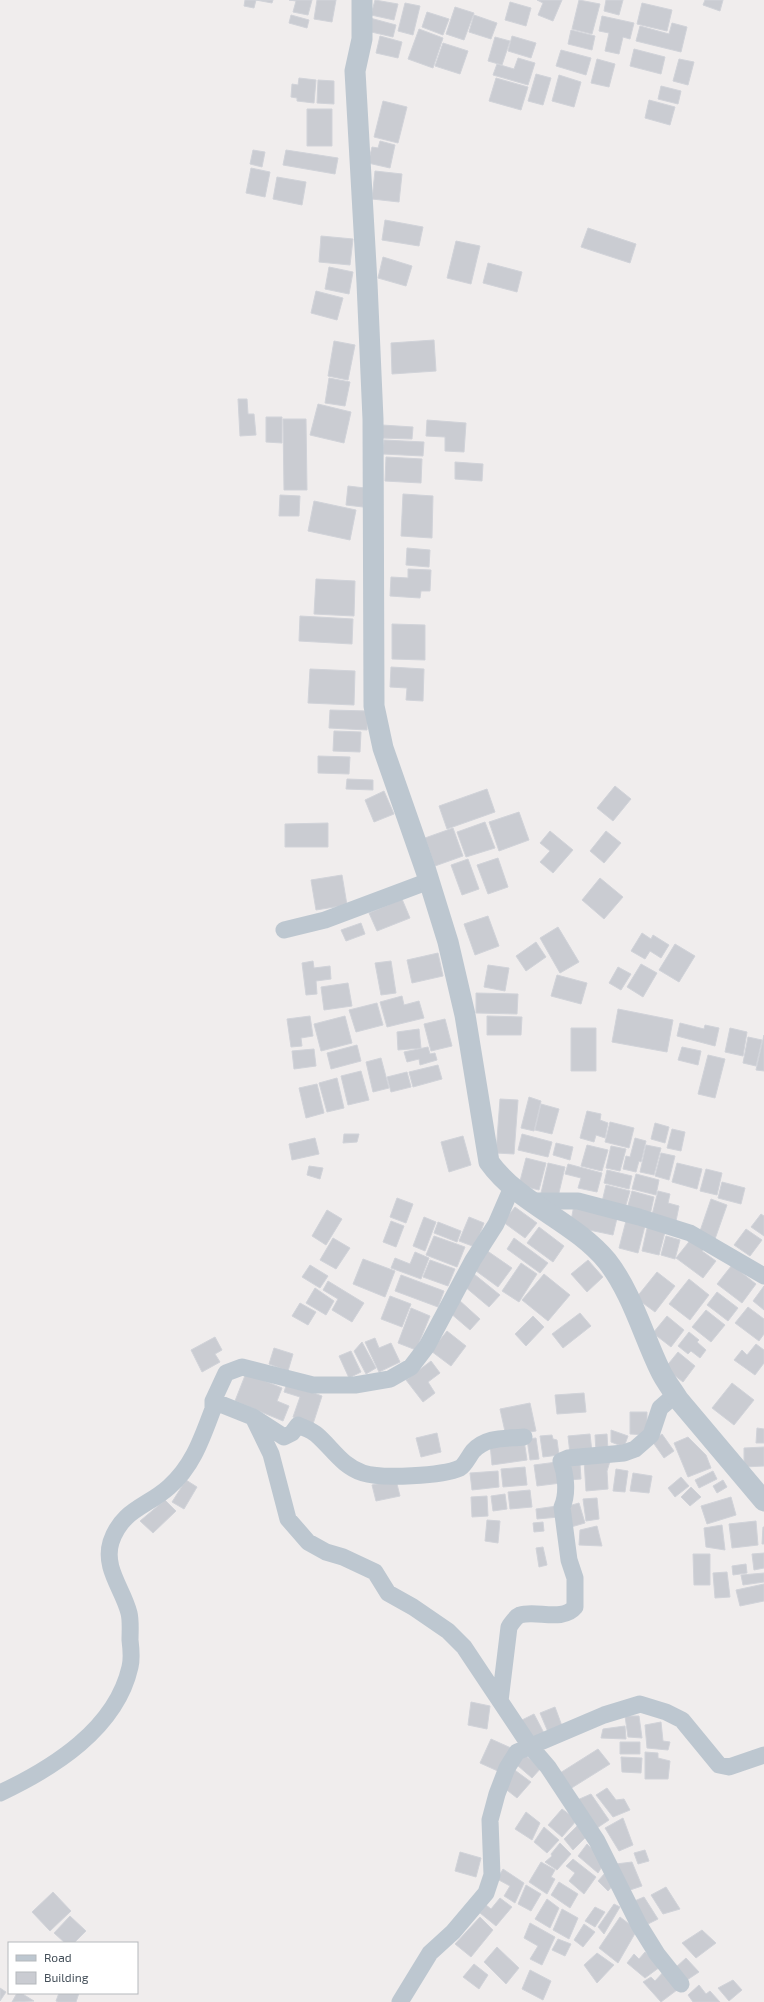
<svg xmlns="http://www.w3.org/2000/svg" width="764" height="2002" font-family="'Exo 2',sans-serif">
	<style>
		.building { fill: #caccd2; stroke: #d1d3d9 }
		.lines { fill: none; stroke-linecap: round; stroke-linejoin: round }
		.minor { stroke: #bdc7d0; stroke-width: 17 }
		.tertiary { stroke: #bdc7d0; stroke-width: 21 }
	</style>
	<rect width="100%" height="100%" fill="#f0eded"/>
	<path class="building" d="M245,0H273L272,3L256,0L254,8L244,6Z
		M289,0H312L308,15L293,12L296,1Z
		M317,0H336L332,22L314,19Z
		M375,0L398,4L394,20L371,15Z
		M537,0H562L553,21L538,15L543,3Z
		M579,0L600,4L592,34L572,29Z
		M606,0H623L619,15L604,11Z
		M705,0H723L720,11L703,5Z
		M510,2L531,8L526,26L505,20Z
		M405,3L420,6L413,35L398,31Z
		M642,3L672,10L667,31L637,24Z
		M455,7L474,13L464,40L446,34Z
		M427,12L449,19L443,35L422,27Z
		M291,15L309,20L307,28L289,23Z
		M474,15L497,23L491,39L469,32Z
		M602,16L634,23L630,39L623,37L619,54L605,51L609,33L599,31Z
		M370,18L396,25L393,37L367,31Z
		M672,23L687,27L681,52L636,41L640,26L669,34Z
		M419,29L443,38L433,68L408,59Z
		M571,30L595,36L592,50L568,44Z
		M380,36L402,42L398,58L376,53Z
		M512,36L536,43L531,58L508,51Z
		M495,37L510,41L502,65L488,61Z
		M443,43L468,51L460,74L435,66Z
		M634,49L665,57L661,74L630,66Z
		M561,50L591,58L586,75L556,66Z
		M518,58L535,63L528,85L493,75L497,64L514,69Z
		M597,59L615,64L609,87L591,83Z
		M679,59L694,62L688,85L673,81Z
		M536,74L551,78L543,105L528,101Z
		M559,75L581,82L574,107L552,101Z
		M299,78L316,80L314,103L297,101V98L291,97L292,84L298,85Z
		M496,78L528,87L521,110L489,101Z
		M318,80L334,81V104L317,103Z
		M661,86L681,91L678,104L658,99Z
		M649,100L675,107L670,125L645,118Z
		M383,101L407,107L398,143L374,137Z
		M307,109H332V146H307Z
		M380,141L395,145L390,168L368,163L372,147L378,148Z
		M253,150L265,152L262,167L250,164Z
		M286,150L338,158L335,174L283,165Z
		M251,168L270,172L265,197L246,193Z
		M375,171L402,174L399,202L372,199Z
		M277,177L306,182L302,205L273,199Z
		M385,220L423,227L419,246L382,240Z
		M588,228L636,244L630,263L581,247Z
		M321,236L353,239L350,265L319,262Z
		M456,241L480,246L471,284L447,278Z
		M383,257L412,266L406,286L378,278Z
		M488,263L522,272L517,292L483,283Z
		M329,267L353,272L349,294L325,289Z
		M316,291L343,298L337,320L311,313Z
		M434,340L436,371L392,374L391,343Z
		M334,341L355,345L348,380L328,376Z
		M329,378L350,382L345,406L325,403Z
		M238,399H247L248,414H254L256,435L240,436Z
		M318,404L351,412L344,443L310,435Z
		M266,417H282V443L266,442Z
		M283,419H306L307,490H284Z
		M427,420L466,423L464,452L445,451V437L426,436Z
		M382,425L413,427L412,439L381,438Z
		M384,440L424,442L423,456L383,454Z
		M386,457L422,459L421,483L385,481Z
		M455,462L483,464L482,481L455,479Z
		M348,486L365,488L363,507L346,505Z
		M403,494L433,496L432,538L401,536Z
		M280,495L300,496L299,516H279Z
		M314,501L356,510L350,540L308,531Z
		M407,548L430,550L429,567L406,565Z
		M408,569L431,570L430,591H421L420,598L390,596L391,577L408,578Z
		M316,579L355,581L354,616L314,614Z
		M300,616L353,619L352,644L299,641Z
		M392,624L425,625V660L392,659Z
		M391,667L424,669L423,701L406,700L407,688L390,687Z
		M310,669L355,671L354,705L308,703Z
		M330,710L368,711L367,730L329,728Z
		M334,731L361,732L360,752L333,751Z
		M318,756L350,757L349,774L318,773Z
		M347,779L373,780V790L346,789Z
		M615,786L631,799L613,821L597,808Z
		M487,789L495,812L447,829L439,806Z
		M384,791L394,814L374,822L365,800Z
		M519,812L529,840L499,851L489,822Z
		M485,822L495,848L466,857L457,832Z
		M328,823V847H285V824Z
		M453,828L463,856L435,866L425,838Z
		M550,831L573,850L553,873L540,862L550,851L540,843Z
		M606,831L621,843L604,863L590,851Z
		M498,858L508,887L488,894L477,865Z
		M468,859L479,889L462,895L451,865Z
		M342,875L347,905L316,910L311,880Z
		M600,878L623,897L604,919L582,900Z
		M402,899L410,918L377,931L369,913Z
		M488,916L499,946L475,955L464,924Z
		M361,923L365,934L346,941L341,930Z
		M558,927L579,962L560,973L540,938Z
		M642,933L651,939L653,935L669,945L661,958L650,951L645,959L631,951Z
		M536,942L546,957L526,971L516,956Z
		M675,944L695,956L679,982L659,970Z
		M438,953L443,976L412,983L407,960Z
		M313,961L314,968L330,966L331,979L316,981L317,994L306,995L302,963Z
		M391,961L396,993L381,995L375,963Z
		M641,964L657,973L643,997L627,987Z
		M488,965L509,968L505,991L484,987Z
		M618,967L631,974L621,990L609,983Z
		M557,975L587,983L581,1004L551,996Z
		M348,983L352,1006L324,1010L321,987Z
		M476,993L518,994L517,1014L476,1013Z
		M402,996L404,1005L419,1001L424,1018L387,1027L380,1002Z
		M377,1003L383,1025L356,1032L349,1010Z
		M618,1009L673,1020L667,1052L612,1042Z
		M310,1016L313,1036L301,1038L302,1046L291,1047L287,1019Z
		M345,1016L352,1043L321,1051L314,1024Z
		M487,1016L522,1017L521,1035H487Z
		M445,1019L452,1046L431,1051L424,1024Z
		M680,1023L704,1029L705,1025L719,1028L715,1046L677,1036Z
		M571,1028H596V1071H571Z
		M730,1028L747,1032L743,1056L725,1052Z
		M419,1029L421,1048L398,1050L397,1032Z
		M764,1035V1071L756,1070Z
		M748,1037L762,1040L756,1066L743,1063Z
		M357,1045L361,1061L331,1069L327,1053Z
		M428,1047L430,1054L435,1053L437,1060L420,1065L419,1059L407,1062L404,1052Z
		M682,1047L701,1051L698,1065L678,1060Z
		M314,1049L316,1066L294,1069L292,1051Z
		M708,1055L725,1059L715,1098L698,1094Z
		M381,1058L389,1088L373,1092L366,1062Z
		M438,1065L442,1079L413,1087L409,1072Z
		M361,1071L369,1100L348,1105L341,1076Z
		M407,1072L411,1087L391,1092L387,1077Z
		M337,1078L344,1108L327,1112L319,1083Z
		M317,1084L324,1113L306,1118L299,1088Z
		M529,1097L541,1101L534,1131L521,1128Z
		M500,1099L518,1100L514,1154L496,1153Z
		M541,1104L559,1109L552,1134L535,1130Z
		M587,1111L601,1114L600,1120L608,1123L605,1138L596,1135L594,1142L580,1138Z
		M610,1122L634,1128L629,1148L605,1142Z
		M655,1123L669,1127L665,1143L651,1139Z
		M672,1129L685,1132L681,1151L667,1148Z
		M344,1134H359L357,1142L343,1143Z
		M522,1134L552,1142L548,1157L518,1150Z
		M463,1136L471,1165L449,1172L441,1142Z
		M315,1138L319,1154L292,1160L289,1144Z
		M635,1138L646,1141L641,1162L639,1161L636,1172L623,1169L626,1156L630,1157Z
		M556,1143L573,1147L570,1160L553,1155Z
		M587,1145L608,1150L602,1171L581,1166Z
		M646,1145L661,1148L654,1175L640,1172Z
		M611,1146L626,1149L620,1171L606,1168Z
		M661,1153L675,1156L669,1180L655,1176Z
		M526,1158L546,1163L539,1190L519,1185Z
		M548,1163L565,1167L558,1197L541,1193Z
		M677,1163L702,1169L697,1189L672,1182Z
		M568,1164L602,1173L597,1192L578,1188L581,1178L565,1174Z
		M309,1166L323,1168L320,1179L307,1175Z
		M706,1169L722,1173L717,1195L700,1191Z
		M607,1170L632,1176L629,1189L604,1183Z
		M636,1174L659,1180L656,1195L632,1189Z
		M722,1182L745,1188L741,1204L718,1198Z
		M606,1185L630,1191L625,1208L602,1202Z
		M632,1191L654,1197L650,1215L627,1209Z
		M658,1191L670,1194L668,1203L679,1206L676,1221L652,1215Z
		M397,1198L413,1204L406,1223L390,1217Z
		M711,1199L727,1205L715,1239L699,1234Z
		M574,1205L618,1214L613,1235L570,1226Z
		M515,1207L537,1223L525,1238L503,1222Z
		M327,1210L342,1219L326,1245L312,1236Z
		M761,1214L764,1216V1236L751,1227Z
		M424,1217L436,1222L425,1251L413,1246Z
		M469,1217L484,1223L475,1247L459,1241Z
		M627,1217L646,1222L638,1253L619,1248Z
		M391,1221L404,1226L396,1247L383,1242Z
		M438,1222L461,1231L457,1242L434,1233Z
		M648,1224L666,1228L659,1255L642,1251Z
		M539,1227L564,1246L553,1262L527,1243Z
		M746,1229L762,1240L750,1256L734,1245Z
		M434,1236L465,1247L457,1267L426,1255Z
		M666,1236L680,1240L675,1259L661,1255Z
		M333,1238L350,1248L336,1269L320,1260Z
		M514,1238L548,1263L540,1273L507,1249Z
		M692,1238L705,1248L702,1251L716,1261L703,1278L676,1258Z
		M486,1250L512,1268L498,1287L472,1268Z
		M415,1252L429,1258L421,1279L391,1268L395,1258L410,1264Z
		M363,1259L395,1271L385,1297L353,1284Z
		M430,1260L455,1269L448,1286L423,1277Z
		M588,1260L603,1277L587,1292L571,1274Z
		M521,1263L537,1274L519,1302L502,1291Z
		M310,1265L328,1276L320,1288L302,1277Z
		M732,1265L756,1284L742,1303L717,1284Z
		M657,1272L675,1286L655,1312L636,1298Z
		M474,1274L500,1295L489,1307L464,1286Z
		M544,1274L570,1295L548,1321L522,1300Z
		M401,1275L444,1291L438,1307L395,1291Z
		M689,1279L709,1295L690,1320L669,1304Z
		M328,1281L364,1303L352,1322L332,1310L338,1299L323,1290Z
		M764,1286V1310L753,1301Z
		M315,1288L334,1301L326,1315L306,1303Z
		M717,1292L738,1308L728,1321L707,1305Z
		M390,1296L411,1304L402,1327L381,1319Z
		M459,1300L480,1319L470,1330L449,1312Z
		M300,1303L316,1312L308,1325L292,1316Z
		M748,1307L764,1319V1334L759,1341L735,1323Z
		M411,1308L430,1316L416,1350L398,1343Z
		M706,1310L725,1325L711,1342L692,1327Z
		M580,1313L591,1326L563,1348L552,1334Z
		M533,1316L544,1327L526,1346L515,1334Z
		M667,1316L684,1330L671,1347L653,1333Z
		M447,1331L466,1346L451,1366L431,1351Z
		M689,1332L699,1340L697,1342L706,1350L700,1358L691,1351L688,1354L678,1346Z
		M215,1337L222,1350L215,1354L220,1362L202,1372L191,1350Z
		M375,1338L379,1348L391,1343L400,1362L379,1372L365,1342Z
		M362,1342L376,1368L366,1374L354,1351Z
		M756,1344L764,1350V1363L755,1375L734,1360L742,1350L747,1355Z
		M274,1348L293,1354L288,1371L269,1364Z
		M351,1351L361,1372L349,1378L339,1356Z
		M678,1352L695,1366L683,1382L665,1368Z
		M431,1361L440,1373L428,1382L435,1393L423,1402L406,1380Z
		M246,1373L282,1388L277,1401L289,1406L283,1421L235,1401Z
		M287,1383L322,1396L313,1424L293,1417L300,1397L284,1392Z
		M732,1383L754,1400L734,1425L712,1408Z
		M584,1393L586,1412L557,1414L555,1395Z
		M530,1403L536,1431L506,1436L500,1409Z
		M630,1412H647V1435L630,1434Z
		M757,1428L764,1429V1443H756Z
		M611,1430L628,1436L624,1447L611,1442Z
		M437,1433L441,1452L421,1457L416,1438Z
		M590,1434L592,1452L570,1454L568,1436Z
		M607,1434L608,1451L596,1452L595,1435Z
		M662,1434L674,1451L664,1458L652,1441Z
		M552,1435L553,1439L557,1440L559,1455L543,1457L540,1436Z
		M688,1437L706,1455L711,1468L688,1477L674,1443Z
		M536,1438L539,1459L530,1460L527,1439Z
		M524,1440L527,1460L492,1465L490,1444Z
		M764,1447V1466L744,1467V1448Z
		M611,1458L607,1471L608,1489L586,1491L584,1460Z
		M557,1462L561,1483L537,1486L534,1465Z
		M580,1464L581,1479L569,1480L567,1465Z
		M525,1467L527,1485L503,1487L501,1469Z
		M616,1469L628,1471L625,1492L613,1491Z
		M498,1471L499,1487L472,1490L470,1473Z
		M713,1471L717,1479L699,1488L695,1480Z
		M633,1473L652,1476L649,1493L630,1491Z
		M681,1477L689,1486L675,1497L668,1488Z
		M186,1480L197,1487L184,1509L172,1502Z
		M396,1480L400,1496L376,1501L372,1485Z
		M723,1480L727,1487L717,1493L713,1486Z
		M691,1487L701,1497L690,1506L681,1497Z
		M530,1490L532,1507L510,1509L508,1492Z
		M505,1494L507,1509L493,1511L491,1496Z
		M487,1496L488,1516L472,1517L471,1497Z
		M731,1497L736,1515L707,1524L701,1506Z
		M597,1498L599,1519L586,1521L583,1499Z
		M165,1500L176,1511L153,1533L140,1521Z
		M579,1503L585,1523L571,1527L565,1507Z
		M557,1506L559,1517L537,1519L536,1509Z
		M487,1520L500,1521L498,1543L485,1541Z
		M756,1521L758,1545L732,1548L729,1524Z
		M543,1522L544,1531L534,1532L533,1523Z
		M722,1525L725,1550L706,1547L704,1528Z
		M597,1526L602,1546L579,1545L580,1530Z
		M763,1527H764V1544H762Z
		M543,1547L547,1565L539,1567L536,1548Z
		M764,1553V1568L754,1570L752,1554Z
		M693,1554H710V1585H694Z
		M746,1564L747,1573L733,1575L732,1566Z
		M727,1572L730,1597L715,1598L713,1573Z
		M764,1573V1582L743,1585L741,1575Z
		M764,1584V1601L740,1606L736,1590Z
		M471,1702L490,1706L487,1729L468,1725Z
		M555,1707L562,1726L548,1732L540,1713Z
		M534,1714L544,1733L530,1740L520,1721Z
		M625,1716H639L642,1738L628,1737Z
		M661,1722L663,1741L670,1742L668,1750L647,1748L645,1725Z
		M625,1726L626,1739L601,1738L603,1729Z
		M491,1739L511,1748L500,1772L480,1763Z
		M620,1742H640V1754H620Z
		M598,1749L610,1764L570,1789L560,1773Z
		M645,1752L658,1753V1758L670,1761L668,1779H645Z
		M525,1755L541,1768L532,1778L517,1765Z
		M621,1757L642,1758L641,1773L622,1772Z
		M512,1768L531,1782L517,1798L503,1787Z
		M607,1788L616,1800L624,1799L630,1810L613,1817L596,1795Z
		M591,1794L609,1820L594,1830L575,1801Z
		M562,1809L577,1820L562,1837L548,1825Z
		M526,1812L540,1823L532,1840L515,1829Z
		M623,1818L633,1845L619,1851L605,1828Z
		M577,1826L587,1836L573,1850L564,1839Z
		M544,1827L559,1840L547,1853L534,1842Z
		M560,1843L571,1854L557,1870L545,1862L552,1856L551,1854Z
		M587,1844L605,1862L598,1873L578,1856Z
		M645,1850L649,1861L638,1864L634,1853Z
		M460,1852L481,1858L476,1877L455,1871Z
		M573,1859L596,1877L584,1894L569,1881L575,1873L566,1866Z
		M541,1862L555,1870L551,1877L555,1879L547,1894L529,1882Z
		M632,1862L642,1886L627,1891L616,1864Z
		M503,1869L524,1883L515,1903L504,1896L510,1886L497,1879Z
		M605,1873L615,1883L608,1891L598,1881Z
		M559,1882L578,1894L570,1908L551,1895Z
		M526,1885L541,1894L531,1911L518,1904Z
		M666,1887L680,1909L663,1914L651,1895Z
		M53,1892L71,1911L50,1931L32,1912Z
		M644,1897L658,1919L644,1926L632,1902Z
		M500,1898L512,1907L496,1926L480,1913L486,1905L491,1909Z
		M547,1899L559,1908L550,1928L535,1919Z
		M614,1904L620,1907L604,1934L598,1927Z
		M595,1907L605,1912L595,1927L585,1921Z
		M562,1909L578,1918L569,1939L553,1930Z
		M70,1916L86,1931L74,1943H65L54,1933Z
		M480,1917L493,1930L471,1957L455,1944Z
		M620,1917L637,1930L618,1963L599,1948Z
		M530,1923L555,1937L542,1965L530,1959L538,1946L524,1938Z
		M584,1924L595,1932L583,1947L574,1940Z
		M702,1930L716,1943L696,1958L682,1943Z
		M558,1939L571,1944L565,1956L552,1950Z
		M497,1947L519,1968L506,1984L484,1962Z
		M645,1952L660,1967L645,1978L627,1963L634,1954L639,1959Z
		M597,1953L614,1965L597,1983L584,1965Z
		M686,1958L699,1972L687,1980L675,1968Z
		M474,1964L488,1975L479,1989L463,1977Z
		M530,1970L551,1981L543,2000L522,1989Z
		M665,1970L681,1987L661,2002L643,1982L651,1977L655,1981Z
		M733,1980L742,1990L729,2001L718,1988Z
		M699,1985L706,1994L710,1991L720,2002H693L688,1995Z
		M0,1988L6,1992L0,2001Z
		M17,1993H21L34,2001L12,2002Z
		M59,1993H79L76,2002H58L56,2001Z"/>
	<g class="lines">
		<path class="minor" d="M284,930L325,920L429,881
			M532,1201H578L639,1217L690,1233L764,1276
			M213,1401L253,1417L271,1454L288,1519L308,1542L326,1552L343,1557L375,1572L388,1593L413,1607L448,1631L464,1647L530,1746L548,1767L597,1841L639,1925L657,1954L681,1984
			M253,1417L284,1437L292,1433L298,1425C304,1428 312,1430 317,1435C333,1449 342,1466 363,1473C381,1479 443,1476 460,1468C465,1465 469,1456 473,1451C487,1436 506,1439 524,1437
			M500,1701L509,1627C512,1623 515,1617 520,1615C536,1610 563,1622 575,1607V1578L569,1560L562,1507C568,1494 566,1475 561,1461L568,1458L624,1453L635,1449L651,1435L660,1408L675,1395
			M0,1793C53,1768 116,1729 130,1667C132,1659 131,1648 130,1640C130,1631 131,1621 129,1613C123,1589 103,1568 111,1542C122,1509 147,1507 169,1487C193,1466 202,1438 213,1409V1401L226,1373L242,1367L313,1385H355L390,1379L411,1367L427,1346L473,1260L496,1224L512,1187
			M400,2002L430,1953L453,1932L486,1893L492,1875L490,1820L497,1794L507,1768L517,1752L604,1715L640,1704L666,1712L682,1720L719,1765L729,1767L764,1755"/>
		<path class="tertiary" d="M362,0V39L355,71L367,283L373,419L374,706L383,748L426,871L448,942L465,1015L489,1162C519,1204 574,1221 607,1261C632,1293 643,1335 660,1370C665,1381 672,1389 678,1399L764,1501"/>
	</g>
	<rect x="8" y="1942" width="130" height="52" fill="#ffffff" stroke="#b5b9bd"/>
	<rect x="16" y="1955" width="20" height="6" fill="#bdc7d0" stroke="#b5b9bd"/>
	<text x="44" y="1962" font-size="12" fill="#45505a">Road</text>
	<rect x="16" y="1972" width="20" height="12" fill="#caccd2" stroke="#b5b9bd"/>
	<text x="44" y="1982" font-size="12" fill="#45505a">Building</text>
</svg>
